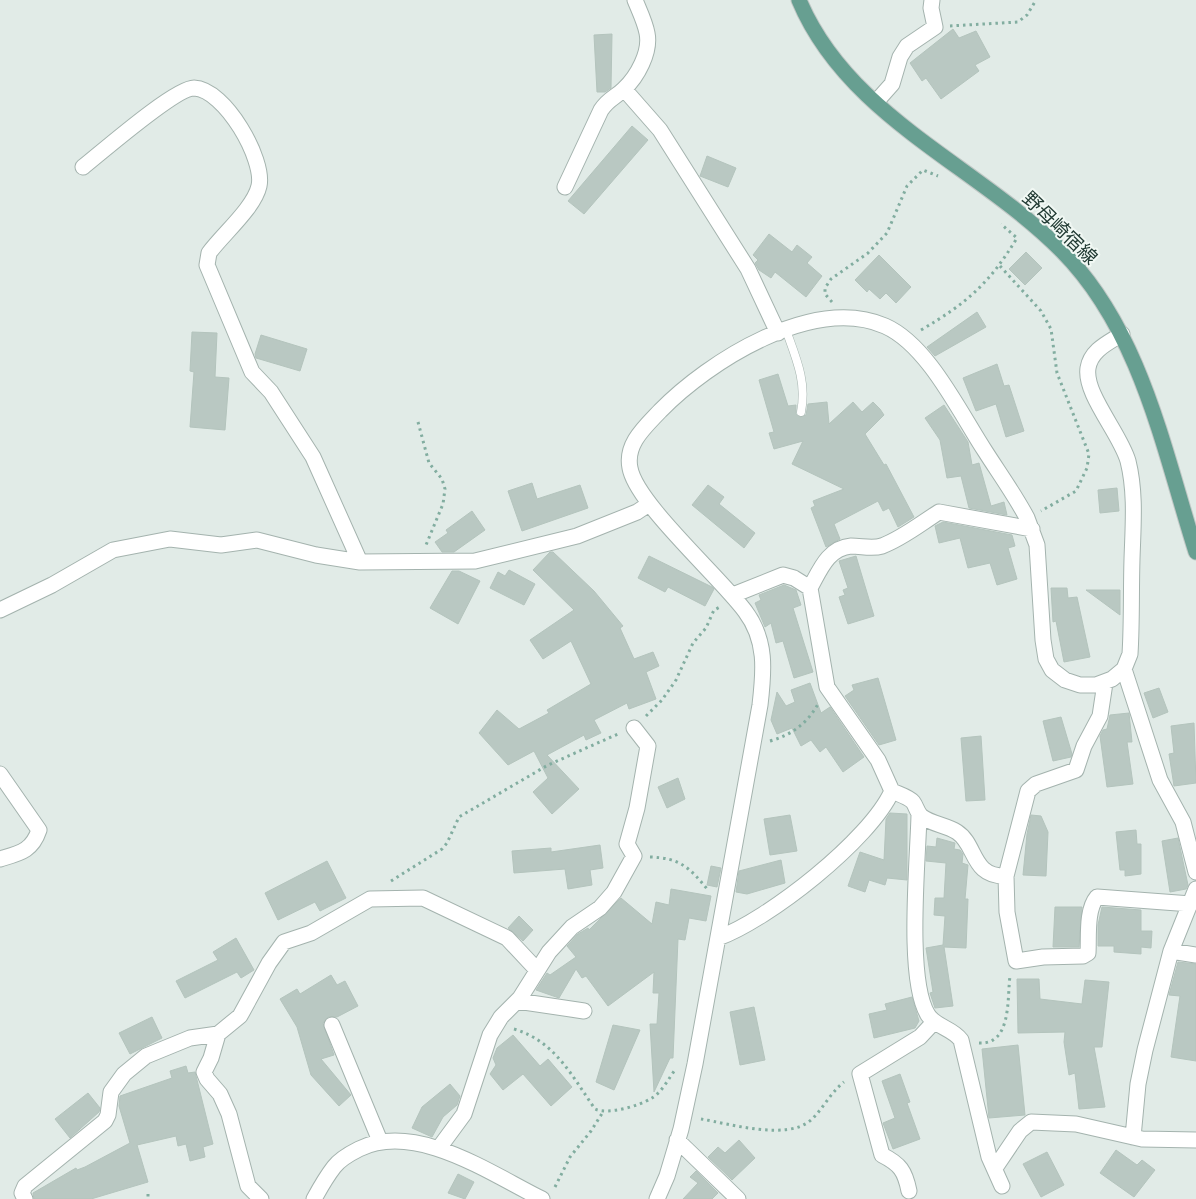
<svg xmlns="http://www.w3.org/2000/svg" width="1196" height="1199" font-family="Figtree,'Noto Sans JP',sans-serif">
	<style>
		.building { fill: #b9c8c2; stroke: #b4c4bd }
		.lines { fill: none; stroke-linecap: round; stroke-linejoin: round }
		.service-casing { stroke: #a4b3ae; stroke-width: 9 }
		.minor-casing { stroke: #a4b3ae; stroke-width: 17 }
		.primary-casing { stroke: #c1c8c6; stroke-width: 17 }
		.path { stroke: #82ada0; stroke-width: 3; stroke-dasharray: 2.5 4; stroke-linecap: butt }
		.service { stroke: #fff; stroke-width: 8 }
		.minor { stroke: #fff; stroke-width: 15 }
		.primary { stroke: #679f91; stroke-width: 15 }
		.labels { text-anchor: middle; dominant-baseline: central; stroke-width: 4; stroke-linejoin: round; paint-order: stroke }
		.street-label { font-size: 19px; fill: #223b34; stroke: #f1f8f4 }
	</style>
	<rect width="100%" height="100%" fill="#e1ebe7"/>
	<path class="building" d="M953,29L959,38L976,31L990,57L975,65L979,71L941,99L926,78L922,81L910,63Z
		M612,34L611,88L605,92H597L594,35Z
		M632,126L648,140L584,214L568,201Z
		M707,156L736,168L728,187L700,176Z
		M769,234L792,252L797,245L812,257L807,263L822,276L806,297L775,272L771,278L759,270L755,263L758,260L753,255Z
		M1026,252L1042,268L1025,285L1009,269Z
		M879,255L911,287L896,303L886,293L880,299L869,289L867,292L855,280Z
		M977,312L986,327L935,356L927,347Z
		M192,332L217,333L215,377L229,378L225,430L190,427L194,372L190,371Z
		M261,335L307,349L300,371L256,358L255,354Z
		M997,364L1004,386L1009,385L1024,431L1006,437L996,404L976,411L963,378Z
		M778,374L788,406L796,405V414L800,417L806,415L808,404L827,402L829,424L853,402L862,412L873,402L880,409L884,415L865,434L884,465L886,464L914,517L898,527L889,508L883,511L878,501L834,524L840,539L826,547L811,508L815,506L813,501L844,489L792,464L803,441L774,449L769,433L774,432L759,380Z
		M944,405L968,442L972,465L979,463L991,506L1004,502L1007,515L969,508L961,476L947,478L940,440L925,418Z
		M532,483L537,499L580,485L588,508L522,531L508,491Z
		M708,485L724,497L719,504L755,533L744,548L692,505Z
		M1117,488L1119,511L1100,513L1098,490Z
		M472,511L485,530L454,552H442L435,542L448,533L446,530Z
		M943,522L1012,535L1015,546L1008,548L1017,579L997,585L990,563L968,568L960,538L939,543L935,526Z
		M550,552H553L594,591L623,626L620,628L634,659L653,652L659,666L646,672L656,699L629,709L627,703L594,720L601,733L586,740L584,735L547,755L579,789L552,814L533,792L548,778L534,751L508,765L479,733L497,710L519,729L549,713L547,710L591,684L571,641L543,659L530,640L574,610L533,570Z
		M649,556L712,587L714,589L705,606L668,587L665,592L638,578Z
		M856,556L874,616L848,624L839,597L845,595L843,590L848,588L839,561Z
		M509,570L535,584L524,605L490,588L498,572L505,576Z
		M452,571H459L480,581L458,624L430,608Z
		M784,585L796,590L801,605L793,608L813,672L794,678L783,641L776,643L771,623L765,627L755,603L761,600L759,595Z
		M1051,588H1067L1068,598L1077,597L1090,657L1064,662L1056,621L1053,622Z
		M1086,590H1120V615Z
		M878,678L896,740L879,745L845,696L854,690L852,685Z
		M810,683L821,713L830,707L864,757L843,772L826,747L820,752L811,740L801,746L792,728L777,734L771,720L777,692L786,706L795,702L791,690Z
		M1159,688L1168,712L1153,718L1144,693Z
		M1129,713L1132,742H1127L1133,784L1107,787L1100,736L1103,730L1107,729L1110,715Z
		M1061,717L1072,754L1071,757L1053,761L1043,721Z
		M1194,723L1196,783L1174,786L1169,754L1174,753L1171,726Z
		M981,736L985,800L966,801L961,738Z
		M678,778L685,799L667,808L658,787Z
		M890,813L907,814V880L887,878L885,885L869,880L865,892L848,886L860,852L884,860L886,819Z
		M790,815L797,851L770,855L764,819Z
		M1031,815L1041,816L1048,832L1046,876L1023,875L1027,834Z
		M1136,830L1137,844H1141V874L1125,876V870H1120L1116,832Z
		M937,838L955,843L954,849L960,850L963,854L962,863L968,865L965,899H968L966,948L944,947L953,1006L935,1008L930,993L933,992L926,948L943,945L945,916L934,915L935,898H944L946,863L926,861L927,846L936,847Z
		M1178,838L1188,885L1186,889L1170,892L1162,841Z
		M600,845L603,868L590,870L592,885L568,889L565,869L514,873L512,851L551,848V852Z
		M781,860L785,883L747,894L736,892L739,871Z
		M327,861L346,898L320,911L315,902L278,920L265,893Z
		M711,866L721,868L717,887L707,885Z
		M671,889L711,896L706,921L689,918L685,940L678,939L673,1058H670L654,1092L650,1024H657L659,993H653L654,972L608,1006L586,976L582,978L576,969L559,998L536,990L547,973L550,975L576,957L567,946L578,934L588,928L589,930L621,898L652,924L656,902L669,905Z
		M1055,907H1082L1079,947H1053Z
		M1102,907L1141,910V931H1152L1151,948L1141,947V954L1114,952V946H1098V925Z
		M519,916L533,930L523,941L508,928Z
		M236,938L254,970L241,978L237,972L185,998L176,981L218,960L213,952Z
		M1178,962L1196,964V1061L1171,1057L1180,996L1169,995Z
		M331,975L337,985L345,981L358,1006L337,1017H328L323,1023L334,1055L321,1059L351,1095L339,1106L311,1075L297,1027L280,999L297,989L300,994Z
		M1017,979H1039L1040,999L1082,1004L1085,980L1109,982L1102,1047H1094L1105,1107L1079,1109L1075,1073L1069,1075L1064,1042L1065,1032L1018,1033Z
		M912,997L919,1021L915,1028L874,1038L869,1014L887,1010L885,1004Z
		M754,1007L765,1060L740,1065L730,1012Z
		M152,1017L162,1038L130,1054L119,1033Z
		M613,1025L640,1030L614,1090L596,1082Z
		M513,1035L540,1066L548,1059L572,1087L551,1106L523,1074L503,1090L490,1074L496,1065L493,1058L497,1048Z
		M1018,1045L1025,1115L989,1118L982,1049Z
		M186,1066L188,1073L195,1072L213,1144L203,1147L205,1157L190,1161L186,1144L178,1146L176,1136L137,1145L148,1182L91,1199H34L33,1193L76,1168L77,1170L85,1167L130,1143L119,1106L120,1096L172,1078L170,1071Z
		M900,1074L910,1102L907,1103L920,1139L893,1149L883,1123L895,1118L882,1081Z
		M450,1084L460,1096L457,1105L443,1117L432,1137L412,1128L422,1107Z
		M88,1093L100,1108L99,1112L70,1138L55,1119Z
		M739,1140L755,1158L732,1180L708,1157L718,1147L725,1153Z
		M1116,1150L1137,1165L1142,1160L1155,1170L1134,1197L1100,1173Z
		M1047,1152L1064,1185L1041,1197L1023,1164Z
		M696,1171L718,1193L712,1199H683L698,1183L690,1177Z
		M458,1174L474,1182L465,1199L448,1193Z"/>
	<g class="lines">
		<defs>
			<path id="service" d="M786,330C796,358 807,382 801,412"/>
			<path id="minor" d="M624,89L660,130L748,269L778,333
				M876,102L892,84L900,57L907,46L935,27L931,8L932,0
				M83,167C102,152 175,88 194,88C225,89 265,160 259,186C254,208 223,234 209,253L207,265L252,372L271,392L313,457L360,562
				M565,187L601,110C609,98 615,98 624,89C637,77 651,52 647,33C645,22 639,10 635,0
				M733,595L783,575L794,578L810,588C820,570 828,548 851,546C862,546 872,549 882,546C903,538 920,524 939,512L1032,529
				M0,610L52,585L113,550L170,539L221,545L257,540L316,555L360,562L475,561L577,536L637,512L649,504
				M1124,669L1160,780L1183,822L1196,872
				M0,774L39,830C32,851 20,853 0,859
				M892,791C898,794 909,797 913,802C916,806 917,812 921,816C931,824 946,825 957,832C977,845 971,877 1006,876L1028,791L1036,784L1076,770L1084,746L1100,716L1105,683
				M919,815C918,860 906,980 928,1015C936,1027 952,1028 961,1040L989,1157L1002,1186
				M1006,876L1007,912L1016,961L1043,957L1083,956L1088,953C1089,937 1086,910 1097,897L1191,904
				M718,938C768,920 870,840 892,791L878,760L827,687L810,588
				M1171,951L1196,955
				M517,1001L584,1011
				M332,1025L380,1141
				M218,1034L211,1058L204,1072L207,1079L220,1094L229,1114L248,1186L261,1199
				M1133,1137L1138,1084L1145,1050L1171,951L1196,889
				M677,1140L738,1199
				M439,1148L464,1114L490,1035L501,1017L520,998L549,952L572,927L600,908L614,892L634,856L627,844L637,808L648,746L634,728
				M995,1168L1020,1131L1031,1122L1076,1124L1142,1139L1196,1140
				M909,1191C905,1171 900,1164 882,1155L860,1074L920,1037L934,1022
				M25,1199L22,1193L25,1186L105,1121L108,1115L111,1092L124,1074L146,1056L190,1038L218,1034L240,1016L269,963L284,942L311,933L370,899L423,898L507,938L537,970
				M314,1199C320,1188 327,1176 334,1167C340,1159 351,1153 359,1149C416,1121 491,1174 542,1199
				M657,1199L667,1176L681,1129L695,1064L760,705C764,671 767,640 745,611C720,577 636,503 630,468C625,444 645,427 660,411C709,361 813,295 885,326C928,345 960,413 985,451C999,473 1015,495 1027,518L1037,545L1043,640L1046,659L1052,670L1065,680L1080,685H1096L1112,679L1124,669L1130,654C1132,622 1131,591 1132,559C1133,526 1136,493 1128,461C1120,433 1084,394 1088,368C1091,350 1108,343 1122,334"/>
			<path id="primary" d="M799,0C848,117 977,165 1062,251C1141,331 1163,448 1196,552"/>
		</defs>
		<use href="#service" class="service-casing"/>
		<use href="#minor" class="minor-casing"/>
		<use href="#primary" class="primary-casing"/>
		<path class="path" d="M950,26L1018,22L1027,15L1036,0
			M1000,266L1041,311L1051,329L1057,373L1089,454L1087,468L1076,491L1041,511
			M832,302L825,294V288L831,279L868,253L887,233L907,186L923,170L938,176
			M921,330C967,303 989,284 1017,238L1001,224
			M418,422L429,463L442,479L445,489L443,504L426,545
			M646,716L662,700L676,680L693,643L706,628L714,610L720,607
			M770,741C791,735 807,724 818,704
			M650,857C680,858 689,867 708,890
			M391,881L442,849L447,843L459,817L548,765L618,734
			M514,1029C555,1041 572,1076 595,1109C608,1115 639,1106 652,1098C662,1092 669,1078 675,1070
			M979,1043C1012,1045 1007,998 1010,976
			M701,1119C731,1124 787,1141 811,1120C823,1109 830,1093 844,1082
			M555,1187L570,1157L591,1131L603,1112
			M148,1194V1199"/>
		<use href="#service" class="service"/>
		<use href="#minor" class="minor"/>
		<use href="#primary" class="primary"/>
	</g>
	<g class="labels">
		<g class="street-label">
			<text transform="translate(1060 228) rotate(44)">野母崎宿線</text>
		</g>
	</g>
</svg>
